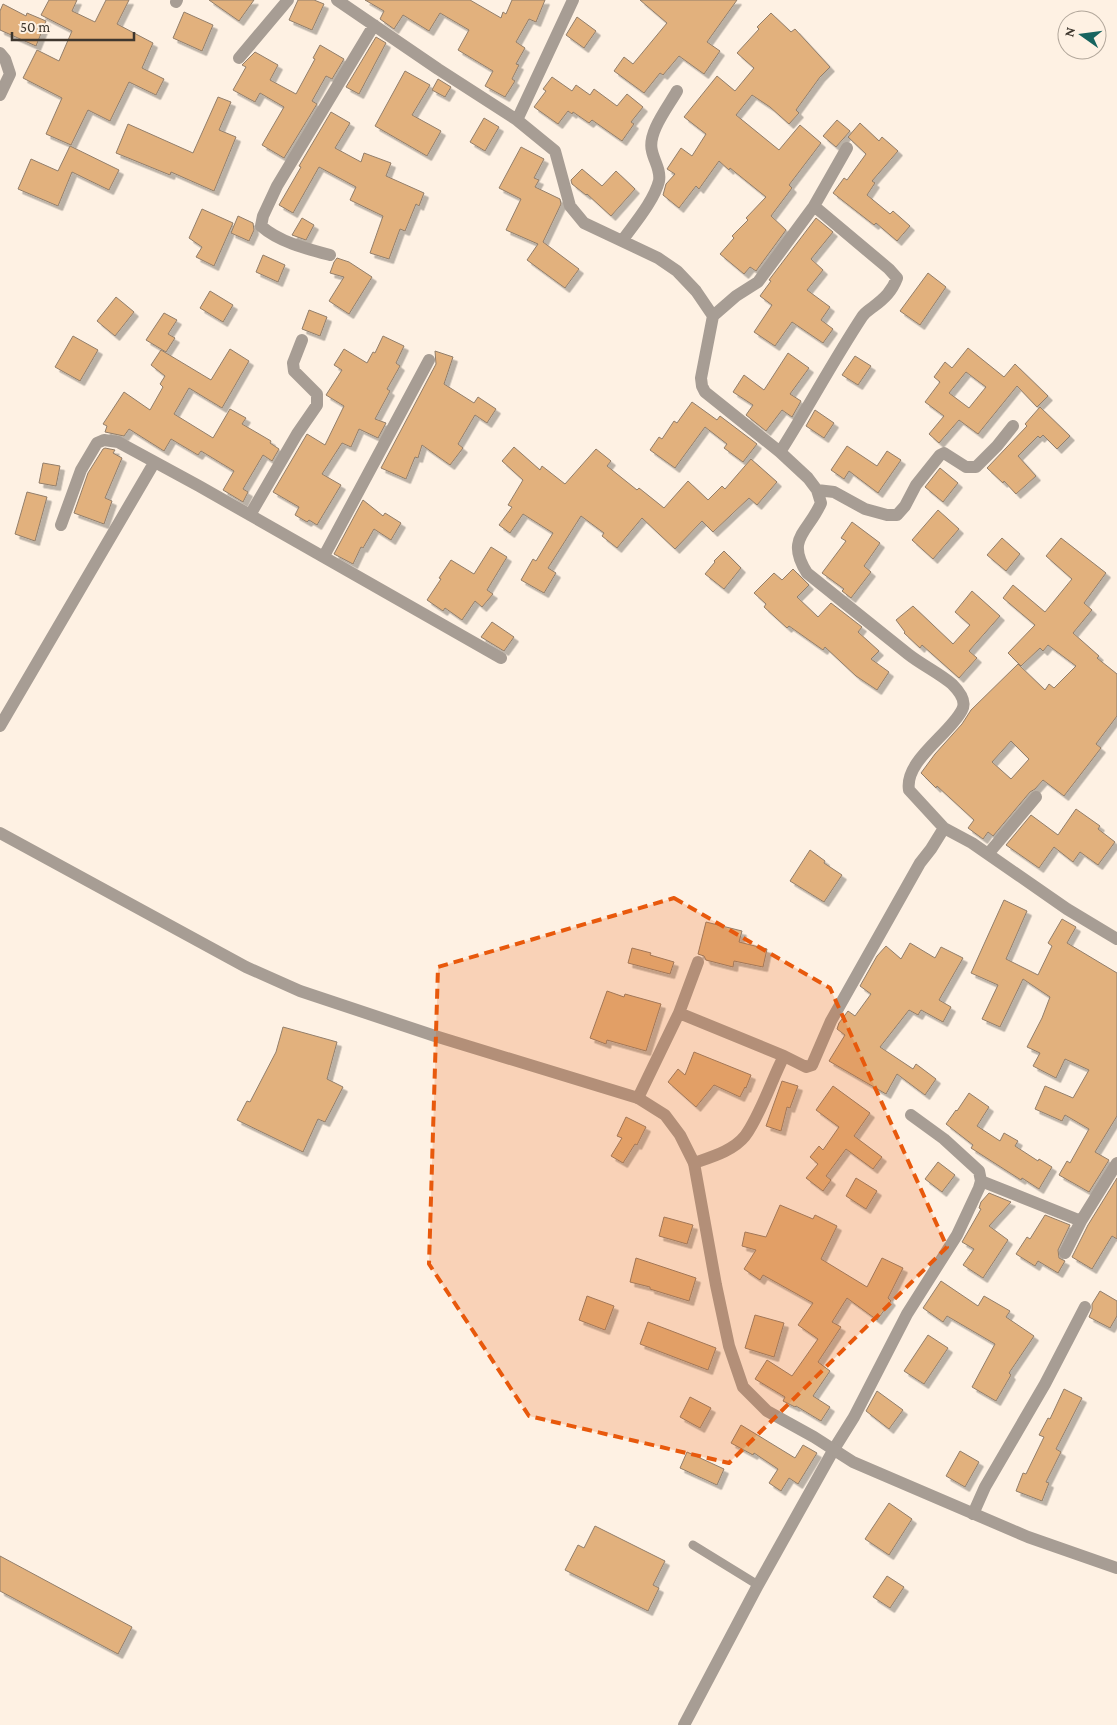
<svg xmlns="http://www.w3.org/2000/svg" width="1117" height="1725" font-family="'Crimson Pro',serif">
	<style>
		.building { fill: #e2b17d; stroke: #927e6a; fill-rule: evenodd; filter: url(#shadow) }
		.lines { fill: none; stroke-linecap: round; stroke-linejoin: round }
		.service { stroke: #a79d94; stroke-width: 9 }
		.minor { stroke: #a79d94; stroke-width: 12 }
		.tertiary { stroke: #a79d94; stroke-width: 12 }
		.marked { fill: #e8590c; fill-opacity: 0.2; stroke: #e8590c; stroke-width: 4; stroke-dasharray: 10 6; stroke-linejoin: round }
	</style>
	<defs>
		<filter id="shadow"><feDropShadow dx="4.5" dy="4.5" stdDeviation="0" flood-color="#0004"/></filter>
	</defs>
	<rect width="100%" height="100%" fill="#fef1e3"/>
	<path class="building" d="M49,0H77L72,11L95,22L106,0H129L117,24L153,43L142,68L164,79L156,95L129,82L110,121L88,110L71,145L46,134L62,98L23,78L37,50L59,61L72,31L41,15Z
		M209,0H254L239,21Z
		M298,0H314L324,4L312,30L289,20Z
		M365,0H470L501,18L503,12L506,14L512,0H545L536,22L529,19L516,42L525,48L516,64L519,65L512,79L515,81L505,97L485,86L493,71L458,50L469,30L440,13L429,31L403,15L394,29L380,19L384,11Z
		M640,0H737L707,42L720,51L704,74L679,56L663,75L660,73L644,93L614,71L624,57L633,64L667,23Z
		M3,4L26,16L27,13L46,21L36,46L0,30V11Z
		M184,12L213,25L202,51L173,38Z
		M771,13L791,32L795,29L830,67L820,77L796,110L799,113L789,124L770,107L752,95L736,115L779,150L800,125L821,143L789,185L792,188L771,216L786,230L756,271L750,267L744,274L720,254L734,238L732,236L748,220L746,218L766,197L730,168L729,170L719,161L699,189L696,186L679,208L663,195L666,184L675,174L667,169L681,148L692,156L706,134L684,117L717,76L735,91L754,68L737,53L759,29L757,27Z
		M577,17L596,31L584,48L566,35Z
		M376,37L386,43L359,94L346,87Z
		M320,45L344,59L332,79L326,76L312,101L317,104L284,158L262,145L284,107L260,93L255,102L233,90L246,67L242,65L255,52L278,65L270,80L296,94L315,59L313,58Z
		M405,71L430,85L412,115L441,131L427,156L375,126Z
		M552,77L572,91L576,85L590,95L594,89L617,106L627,94L643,107L631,122L634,124L622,141L592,120L589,123L573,112L572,114L568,111L558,124L534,107L546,91L543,89Z
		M438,79L451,87L445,97L432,90Z
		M218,97L231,102L219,130L236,137L214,191L171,172L170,175L116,153L128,124L193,153Z
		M331,112L350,123L335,148L361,162L364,153L391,163L386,176L424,193L419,206L416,204L405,231L400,229L389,259L370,253L383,216L350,200L356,187L319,167L293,213L279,205L301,167L299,166Z
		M484,118L499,127L485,151L470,142Z
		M837,120L850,131L836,147L823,136Z
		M860,123L879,141L882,137L898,151L872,181L875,183L867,195L890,214L893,211L910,226L897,241L876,223L874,225L833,193L844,178L847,180L866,154L848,137Z
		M70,146L119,170L109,190L72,172L58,206L18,189L31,159L58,171Z
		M521,147L544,159L534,178L539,180L535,187L560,199L561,204L543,242L579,269L565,288L527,260L538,244L506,230L521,199L499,188Z
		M582,169L602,186L616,171L635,189L611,216L587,194L586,195L572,184L571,180Z
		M202,209L233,223L214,266L196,257L202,247L189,238Z
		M238,216L253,223L254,230L249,241L231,233Z
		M302,218L314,225L306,240L292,235Z
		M816,218L833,232L811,259L823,270L807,290L830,307L821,320L833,329L823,343L792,322L775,346L754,332L772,305L760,296L771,281L769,280Z
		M263,255L285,265L278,282L256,272Z
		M337,258L349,262L372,277L349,314L329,301L344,277L330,273L334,262Z
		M928,273L946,287L920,325L900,311Z
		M210,291L233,305L223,322L200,308Z
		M116,297L134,312L115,336L97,321Z
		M309,310L327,317L320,336L302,329Z
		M164,313L177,320L168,334L175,338L166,352L146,340Z
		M73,336L98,350L80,381L55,367Z
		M383,336L404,346L396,363L400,366L387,389L390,391L375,419L386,423L378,438L359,429L351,447L342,443L322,474L341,485L317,525L309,520L307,522L295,515L299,507L273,492L307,434L325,445L344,406L326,395L342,370L334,365L344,349L367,363L373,352L375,353Z
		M968,348L1004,377L1015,364L1048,396L1037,407L1017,386L978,434L959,420L939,443L929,434L944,416L925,402L940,382L934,377L945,362L952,368ZM966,372L986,387L969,408L949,393Z
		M230,349L249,361L222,408L189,388L174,414L213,438L230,409L246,418L242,424L271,441L270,443L279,449L272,461L263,455L243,489L248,492L243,502L223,490L234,471L201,451L198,455L171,439L164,451L129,429L124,436L105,432L107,426L103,424L124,392L150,410L163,387L160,384L165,376L151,365L161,350L211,380Z
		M435,351L453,357L444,384L474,403L478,397L496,409L487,423L475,415L458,444L463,448L450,465L422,445L418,458L415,457L406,479L381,468L436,364Z
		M788,353L809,368L790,394L801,401L792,417L782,410L766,431L746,415L753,405L733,392L744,375L764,390Z
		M855,356L871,366L858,385L842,375Z
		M692,402L717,420L720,416L757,444L743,462L724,448L727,444L705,427L675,468L650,450L659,437L662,439L674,421L677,423Z
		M1040,407L1070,436L1057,449L1043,435L1040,438L1038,436L1018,456L1036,476L1016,494L1004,481L1003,483L987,468L1027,426L1025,424Z
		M815,410L834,423L824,438L806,426Z
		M847,446L877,466L887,451L901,460L878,493L849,471L844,479L831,470Z
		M514,447L540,470L542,466L565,484L596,449L611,461L607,466L637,490L639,488L664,508L688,481L708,500L722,486L725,489L751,459L777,482L757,505L749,498L713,532L702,521L675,549L642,518L617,548L602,536L604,533L581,516L548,568L556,573L544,593L521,580L533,559L536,561L553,533L523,514L510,533L499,525L512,507L508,505L523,480L502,461Z
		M105,448L115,450L113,453L122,458L105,498L112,501L104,524L74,513L88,473L103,449Z
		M43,463L60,466L56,486L39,483Z
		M940,468L958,483L943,502L925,487Z
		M27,492L47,497L35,541L15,534Z
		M363,500L383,516L385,513L401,523L391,540L374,529L363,548L361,547L353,564L334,554Z
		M938,510L959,529L933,559L912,540Z
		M852,522L880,543L864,566L871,572L851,598L842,591L844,589L822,573L846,541L841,538Z
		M1002,538L1020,554L1006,571L987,555Z
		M1061,538L1106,573L1084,603L1092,610L1073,633L1099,656L1097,658L1117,674V716L1096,744L1101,748L1064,796L1043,780L1035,789L1030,792L993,836L988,832L983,839L968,828L974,820L937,786L936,788L921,773L935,754L962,724L971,710L1018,664L1045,690L1049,684L1054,688L1076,666L1048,645L1043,651L1040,648L1021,666L1008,653L1035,625L1003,598L1013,585L1045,612L1072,579L1046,556ZM1011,741L1029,759L1011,779L992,762Z
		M491,547L507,557L487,590L493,594L482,607L475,601L462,620L445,608L443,611L427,600L441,579L439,578L451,560L474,574Z
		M724,551L741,568L724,589L705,574L715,562L714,561Z
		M793,569L809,585L797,597L818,617L831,603L862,627L858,632L879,651L871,659L889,672L877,690L856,676L825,647L823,650L789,626L787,628L764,607L766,604L754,593L774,573L782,580Z
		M972,591L1000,616L969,651L977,658L959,678L922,645L920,648L904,633L905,632L896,620L913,606L953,644L970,625L955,612Z
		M492,622L514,637L504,651L481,637Z
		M1076,809L1100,826L1098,829L1115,842L1098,865L1080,852L1073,862L1054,847L1039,868L1006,845L1031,815L1058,835Z
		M810,850L825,861L824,863L842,875L824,902L790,881Z
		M1004,900L1027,911L1006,959L1038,975L1052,946L1048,943L1062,919L1076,927L1067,943L1117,973V1116L1095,1152L1109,1160L1089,1192L1059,1175L1067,1161L1070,1163L1089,1129L1065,1115L1062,1121L1035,1109L1045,1086L1073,1098L1089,1070L1065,1059L1056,1078L1033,1066L1040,1053L1027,1047L1042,1018L1050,997L1023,979L1000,1027L982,1019L998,985L971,973Z
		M706,922L742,931L739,942L767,949L763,967L734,961L733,967L706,960L704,956L698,954Z
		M910,943L935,958L941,947L963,958L939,1000L951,1007L943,1022L921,1010L918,1015L909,1010L880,1047L913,1069L916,1064L936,1079L925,1095L897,1074L886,1094L829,1061L845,1035L837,1029L839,1023L848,1011L855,1016L871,994L860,986L877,956L886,946L901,959Z
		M632,948L651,953L650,955L674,962L670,974L628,963Z
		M607,991L624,997L625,994L661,1004L646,1051L607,1040L606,1044L590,1038Z
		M283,1027L337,1042L327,1079L343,1087L325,1122L318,1119L303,1152L237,1120L247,1101L250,1102L276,1052Z
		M694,1052L751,1075L746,1088L745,1087L740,1097L714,1085L696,1107L668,1082L678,1069L685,1075Z
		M782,1081L798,1086L790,1108L787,1107L781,1131L766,1126Z
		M833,1086L870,1113L854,1136L882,1157L873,1169L846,1149L826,1176L831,1180L823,1191L806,1178L818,1164L810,1157L819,1146L823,1150L839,1127L816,1110Z
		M969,1093L989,1107L977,1126L1000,1141L1004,1133L1018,1141L1015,1146L1038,1161L1039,1159L1052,1167L1039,1189L1022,1178L1021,1180L971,1148L973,1145L946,1124L956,1110L957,1111Z
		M626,1117L646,1127L637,1145L635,1144L623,1163L611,1156L622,1138L617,1136Z
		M938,1162L955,1175L942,1192L925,1179Z
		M856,1178L877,1191L866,1209L846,1196Z
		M1117,1178V1239L1112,1236L1092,1269L1072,1257L1088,1225Z
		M989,1193L1011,1202L989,1226L1008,1240L983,1278L963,1265L974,1249L962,1242L981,1209L979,1208L981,1202Z
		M780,1205L813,1219L815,1215L837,1226L821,1259L867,1287L882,1258L903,1268L888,1298L891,1301L877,1320L847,1298L832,1322L841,1327L818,1362L830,1371L813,1396L830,1407L821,1421L796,1406L795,1407L783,1401L785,1397L755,1379L767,1360L792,1376L818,1339L798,1325L813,1303L763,1275L760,1280L744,1269L756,1250L742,1246L745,1232L766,1237Z
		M1045,1215L1070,1225L1058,1250L1059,1258L1065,1261L1058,1273L1038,1261L1035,1266L1016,1254L1027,1237L1030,1239Z
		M664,1217L693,1225L687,1244L659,1236Z
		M636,1258L696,1278L689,1301L650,1289V1287L630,1282Z
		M941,1281L978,1306L984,1296L1010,1311L1006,1317L1034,1336L1009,1373L1011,1375L996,1401L972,1387L995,1344L947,1316L943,1322L923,1308Z
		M1100,1291L1117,1301V1316L1110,1328L1089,1317L1092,1310V1304Z
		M587,1296L614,1306L605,1330L579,1320Z
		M755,1315L784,1323L774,1357L745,1348Z
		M648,1322L716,1348L708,1370L640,1344Z
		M928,1335L948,1348L924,1384L904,1371Z
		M1064,1389L1082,1398L1056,1449L1061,1452L1046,1482L1049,1483L1042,1501L1016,1491L1023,1473L1026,1474L1044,1437L1039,1435L1048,1418L1050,1419Z
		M877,1391L903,1410L889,1429L866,1411Z
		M690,1397L711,1408L700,1428L680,1417Z
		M741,1425L795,1458L803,1445L817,1453L798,1484L789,1478L781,1491L769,1483L778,1469L754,1453L753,1455L731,1443Z
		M960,1451L979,1462L965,1487L946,1476Z
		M687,1452L724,1469L717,1485L680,1468Z
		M889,1503L912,1519L889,1555L865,1539Z
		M595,1526L665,1561L653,1585L659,1588L648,1611L565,1570L578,1545L584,1548Z
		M0,1556L132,1627L118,1654L0,1591Z
		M887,1576L904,1587L890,1608L873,1597Z"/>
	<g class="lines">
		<path class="service" d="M693,1545L758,1585"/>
		<path class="minor" d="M337,0L438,69L517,120L555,151L570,206L584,223L658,258L677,271L696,291L713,316L701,378L702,386L705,392L780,452L808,478L817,490L821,503C808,533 785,538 807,573C841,600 874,627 908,654C922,665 939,673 952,684C959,691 967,701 962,710C950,734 904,761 909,790L944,828
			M176,2L177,0
			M0,53L5,59L10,74L0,95
			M239,58L288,0
			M517,120L573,0
			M622,241C634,224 654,201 659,181C661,170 654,161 652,151C647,133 668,107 677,91
			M330,255C307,249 279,242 261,226L263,216L277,186L374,25
			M713,316L736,296L758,282L814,206L847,148
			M780,452C808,408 833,361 862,317C865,312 869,310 873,307C885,298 892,291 897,278L889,269L814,206
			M817,490L834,492L865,509L887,515H897L905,506L916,485L940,455L944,453L966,467H976L997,446L1013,426
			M250,515L297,434L317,405V394L294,371L293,363L302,340
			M61,525L81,470L97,443L104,440L118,442L199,486L501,658
			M324,556L429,360
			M0,726L154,463
			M988,854L1036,797
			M679,1013L784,1056
			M638,1098L679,1013L698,962
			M694,1163C711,1157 733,1151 745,1136C760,1116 772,1079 784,1056L806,1067L812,1065L831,1021L920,863L931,849L944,828L972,843L1067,909L1117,939
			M981,1181L1081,1221
			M1065,1253L1081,1221L1117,1163
			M973,1514L985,1487L1045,1384L1085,1307
			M684,1725L758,1585L834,1449L854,1417L907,1314L957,1235L979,1188L981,1181L979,1171L944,1139L911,1115"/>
		<path class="tertiary" d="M0,833L246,967L300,991L435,1036L638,1098L665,1115L680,1135L694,1163L716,1285L729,1346L743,1387L767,1411L814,1437L853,1462L1028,1537L1117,1568"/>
	</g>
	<path class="marked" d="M674,898L830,988L947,1247L729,1463L529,1416L429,1264L438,967Z"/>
	<g transform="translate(1082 35) rotate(284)"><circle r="24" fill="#fef1e3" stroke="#b2a79b"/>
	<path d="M0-4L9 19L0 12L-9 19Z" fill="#17645f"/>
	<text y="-8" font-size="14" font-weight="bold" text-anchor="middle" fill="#3f372e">N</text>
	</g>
	<path d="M12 32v8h122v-8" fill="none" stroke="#3f372e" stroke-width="2.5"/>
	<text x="20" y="32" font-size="15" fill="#3f372e" stroke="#fef1e3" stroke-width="4" paint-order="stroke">50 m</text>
</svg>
